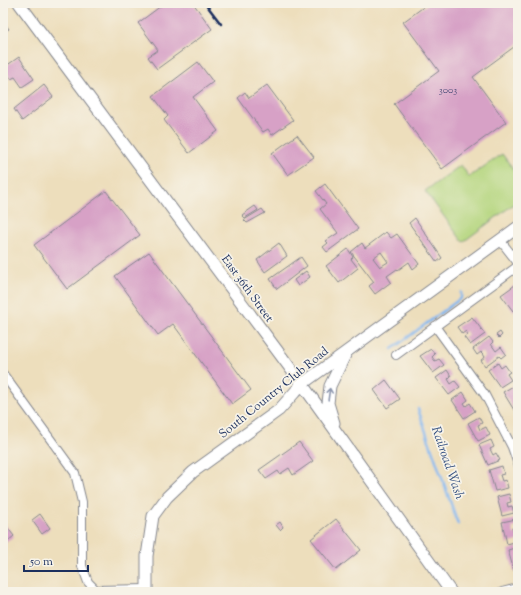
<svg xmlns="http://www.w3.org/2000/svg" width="521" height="595" font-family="'Sorts Mill Goudy',serif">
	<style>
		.green { fill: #b4d57d; stroke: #68826e }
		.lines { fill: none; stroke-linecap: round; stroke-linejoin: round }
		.stream { stroke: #82b7f0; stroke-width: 2.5 }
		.building { fill: #d7a1c6; fill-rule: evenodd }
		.street-casing { stroke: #84868d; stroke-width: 10 }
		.secondary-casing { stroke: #84868d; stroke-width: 13 }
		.street { stroke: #fff; stroke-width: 8 }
		.secondary { stroke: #fff; stroke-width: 11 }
		.rail { stroke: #1b2f5e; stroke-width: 2.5 }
		.oneway { stroke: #8d97ae }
		.labels { text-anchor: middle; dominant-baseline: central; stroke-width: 3.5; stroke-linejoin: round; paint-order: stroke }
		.number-label { font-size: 10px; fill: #4a4c78 }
		.street-label { font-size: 12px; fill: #1b2f5e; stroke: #f7f3e8 }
		.water-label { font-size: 13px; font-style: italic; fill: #355182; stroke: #f7f3e8 }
	</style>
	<rect width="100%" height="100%" fill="#f7f3e8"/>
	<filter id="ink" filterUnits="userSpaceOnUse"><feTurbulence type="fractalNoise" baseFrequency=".025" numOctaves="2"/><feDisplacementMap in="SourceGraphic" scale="8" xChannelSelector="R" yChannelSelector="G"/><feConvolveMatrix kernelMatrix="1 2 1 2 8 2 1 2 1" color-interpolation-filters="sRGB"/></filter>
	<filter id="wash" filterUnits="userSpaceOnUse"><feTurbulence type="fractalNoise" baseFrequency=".012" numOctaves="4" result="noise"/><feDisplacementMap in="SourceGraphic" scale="16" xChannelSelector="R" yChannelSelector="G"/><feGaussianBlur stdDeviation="0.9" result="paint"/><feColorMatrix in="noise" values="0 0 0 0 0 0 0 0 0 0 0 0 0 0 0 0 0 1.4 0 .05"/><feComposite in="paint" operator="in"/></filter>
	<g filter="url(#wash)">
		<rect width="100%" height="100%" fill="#eddebc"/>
		<path class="green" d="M502,154L518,175V201L463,242L425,191L461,165L469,177Z"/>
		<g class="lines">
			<path class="stream" d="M392,349L461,298V292
				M418,409L458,524"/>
		</g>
		<g id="blocks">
			<path class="building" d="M165,3H193L212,29L157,69L148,57L158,50L138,23Z
				M429,3H513L518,10V44L473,77L506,122L442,169L394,104L439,71L403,22Z
				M3,21L9,29L3,33Z
				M19,57L34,79L22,87L15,77L11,79L3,68Z
				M198,62L213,82L193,97L218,131L189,153L164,120L168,116L153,96Z
				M44,85L53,97L22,121L14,109Z
				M267,85L293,120L272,135L268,129L263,132L238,98L245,92L249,98Z
				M297,135L314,157L288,175L272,153Z
				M325,184L358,229L327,252L323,247L328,243L326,241L338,233L320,209L326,204L316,191Z
				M106,191L140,235L67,289L34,245Z
				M255,206L258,210L245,218L242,215Z
				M262,209L265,213L247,223L244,220Z
				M415,218L442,258L437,262L409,223Z
				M386,232L391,238L397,234L419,264L413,269L409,262L398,270L397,269L387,276L391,282L375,294L369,286L374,282L351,252L362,243L365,248ZM381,252L388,262L380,267L373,258Z
				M279,243L287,256L265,272L257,260Z
				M348,249L353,257L351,259L358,268L339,283L326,266Z
				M149,252L251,390L232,404L173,324L158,335L115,276Z
				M301,257L307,266L277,289L270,279Z
				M306,271L310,277L298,286L294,280Z
				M515,285L518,290V308L513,311L501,295Z
				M472,317L485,334L470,345L464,337L468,335L466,331L462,334L457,327Z
				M500,332L502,335L499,338L496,335Z
				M489,337L493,342L491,344L496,351L501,347L506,354L501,358L499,356L485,366L481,360L485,357L483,354L481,352L477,355L473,349Z
				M431,349L435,354L432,357L435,361L439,359L444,365L433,373L420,356Z
				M498,363L501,368L505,365L507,368L510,372L507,374L511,380L500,387L488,370Z
				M447,370L451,376L448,379L451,384L455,381L460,387L449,395L436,378Z
				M386,380L400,399L387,408L374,390Z
				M515,385L518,391V408L514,410L503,392Z
				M463,392L468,400L464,403L466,406L470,403L475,411L464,418L452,400Z
				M479,417L482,423L478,425L480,430L486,427L490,435L478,441L468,423Z
				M491,440L494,447L490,449L493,455L496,453L500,460L488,465L479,445Z
				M299,442L313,461L293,475L289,468L280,474L278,471L266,479L259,470Z
				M502,466L504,474L500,475L502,481L506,480L508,488L495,491L489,470Z
				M509,494L511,502L507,503L508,507L512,506L514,513L502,516L497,497Z
				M40,514L50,528L42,534L32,520Z
				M336,519L361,550L336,570L311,539Z
				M516,519L518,527L512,528L514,534L518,533V541L507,544L502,522Z
				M3,522L14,536L3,545Z
				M280,522L283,527L280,530L276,525Z
				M518,547V570L514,571L508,550Z"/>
		</g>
	</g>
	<g filter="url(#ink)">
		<use href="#blocks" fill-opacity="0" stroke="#84868d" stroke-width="1"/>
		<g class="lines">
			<defs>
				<path id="street" d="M500,240L518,263
					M435,326L485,395L512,447L518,464
					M396,355L518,266
					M3,374L75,473L82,502V566L88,582L96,590L147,589
					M502,592L518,588"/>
				<path id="secondary" d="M19,3L302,384L451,592
					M334,423L328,403L330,386L345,355
					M147,592V556L153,516L167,497L193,472L279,410L302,384L518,227"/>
			</defs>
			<use href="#street" class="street-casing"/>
			<use href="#secondary" class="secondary-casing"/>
			<use href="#street" class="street"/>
			<use href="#secondary" class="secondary"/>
			<path class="rail" d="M205,3L221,24"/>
		</g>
		<defs><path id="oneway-shaft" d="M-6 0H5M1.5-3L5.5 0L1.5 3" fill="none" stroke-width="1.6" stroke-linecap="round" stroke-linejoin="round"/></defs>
		<use class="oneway" href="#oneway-shaft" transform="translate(329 394) rotate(-82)"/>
	</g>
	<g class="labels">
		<g class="number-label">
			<text x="448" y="90">3003</text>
		</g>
		<g class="street-label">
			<text transform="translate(247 289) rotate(54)">East 36th Street</text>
			<text transform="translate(274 393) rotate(-39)">South Country Club Road</text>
		</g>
		<g class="water-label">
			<text transform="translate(447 463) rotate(71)">Railroad Wash</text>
		</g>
	</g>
	<rect width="521" height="595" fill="none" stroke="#f7f3e8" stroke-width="16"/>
	<path d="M24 565v6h64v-6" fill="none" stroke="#1b2f5e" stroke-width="2"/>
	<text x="30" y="565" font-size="12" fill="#1b2f5e" stroke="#f7f3e8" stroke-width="3" paint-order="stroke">50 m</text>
</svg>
